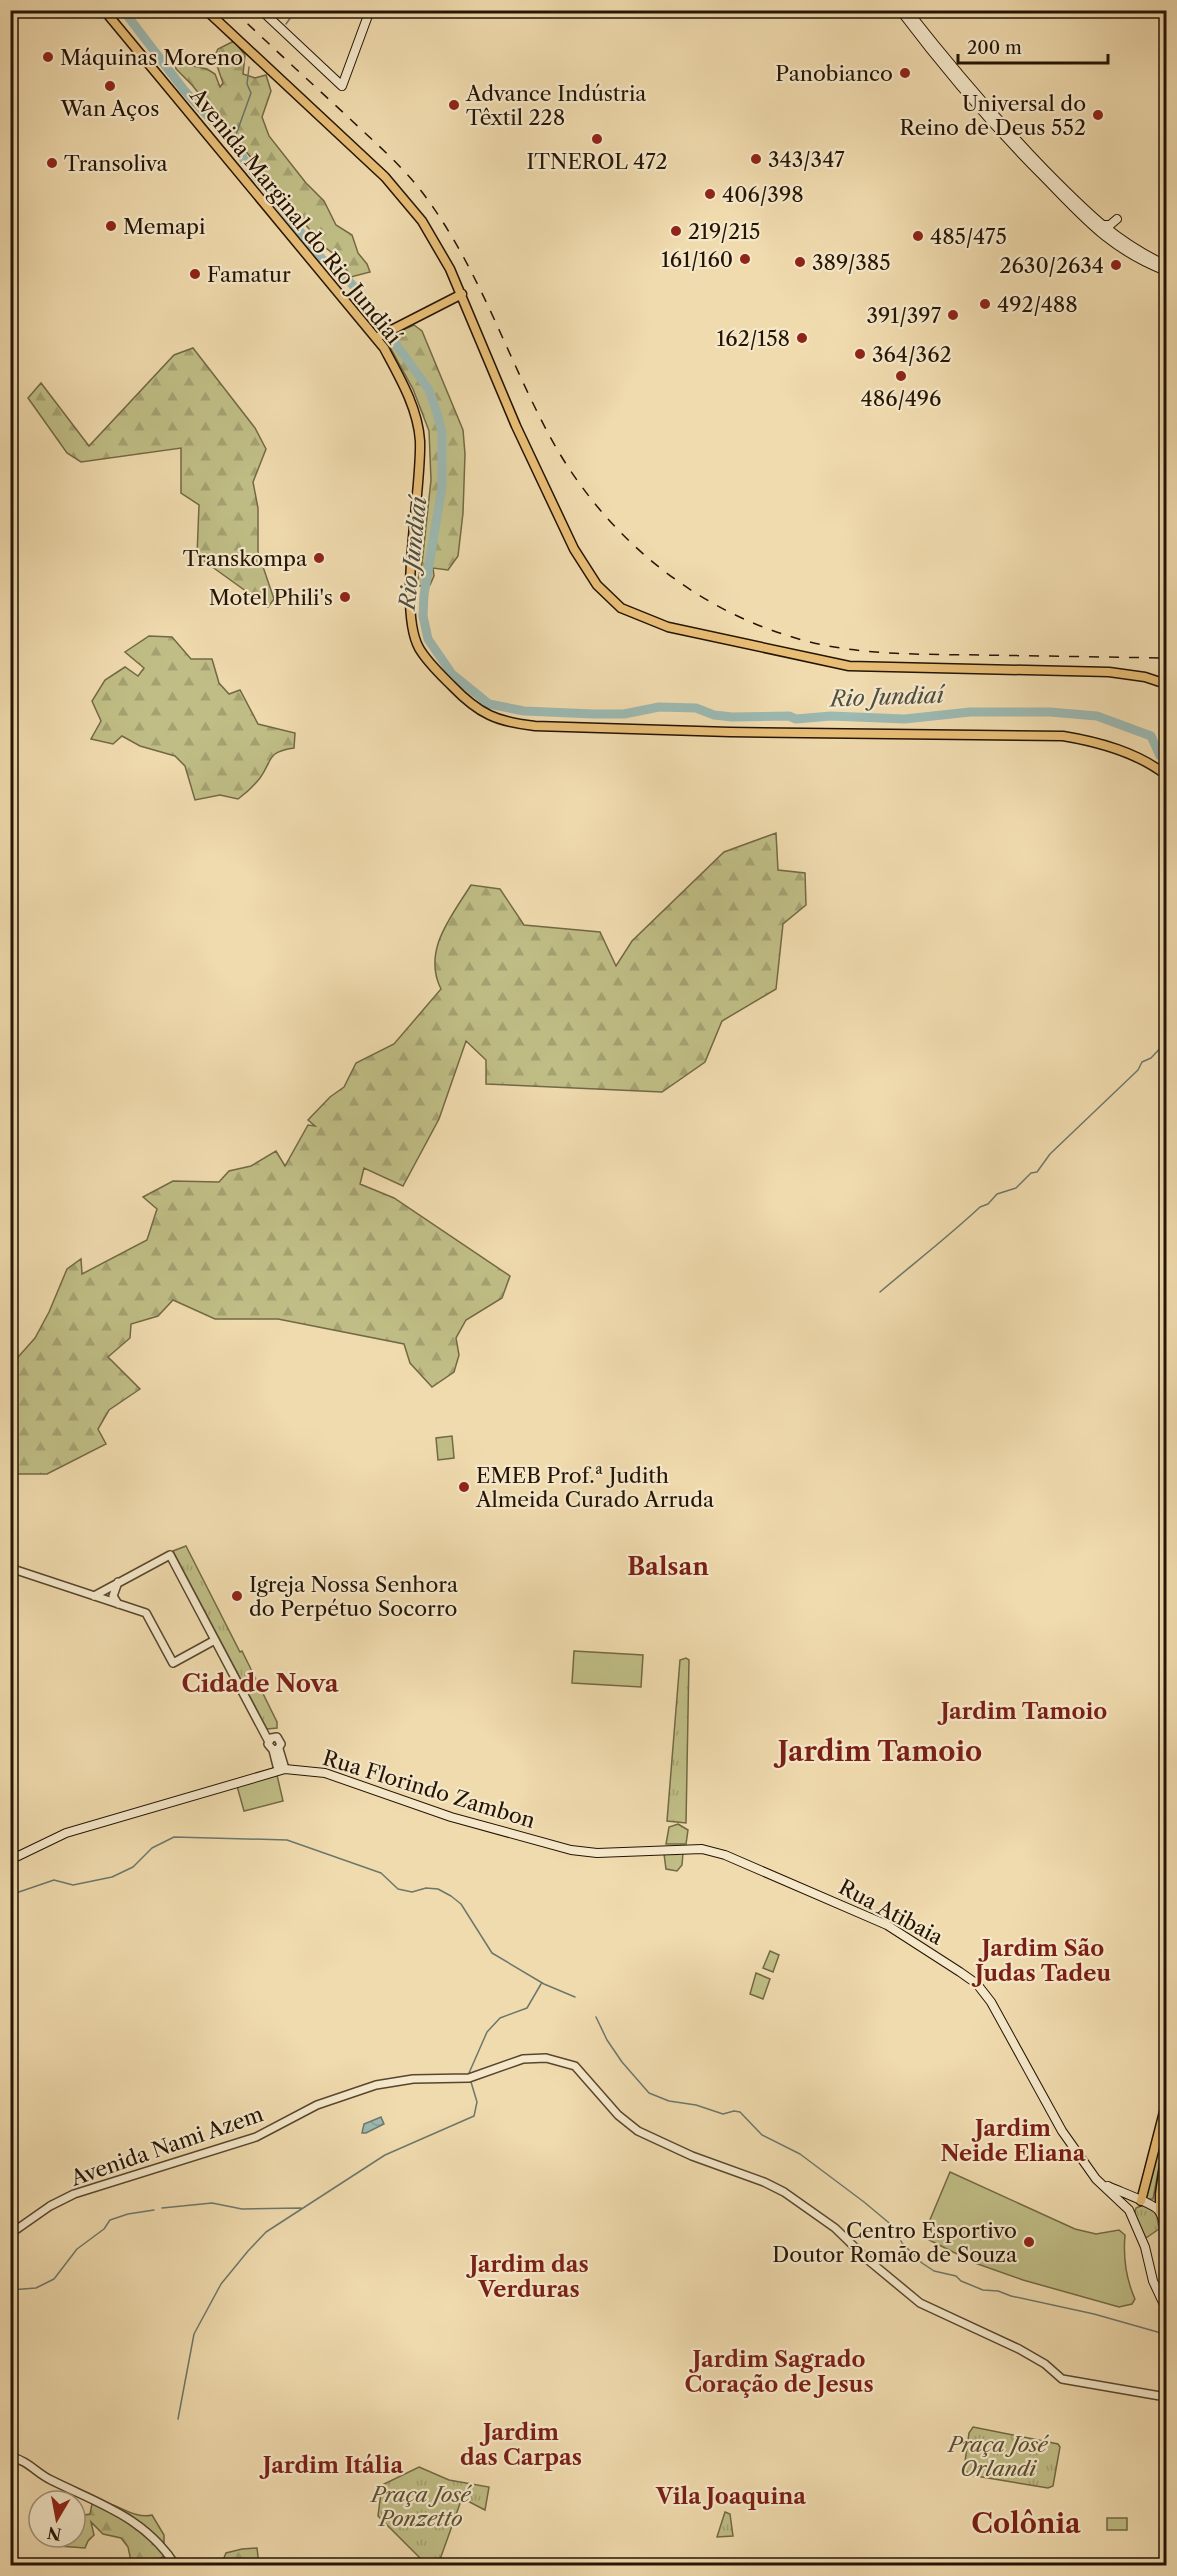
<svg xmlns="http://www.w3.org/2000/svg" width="1177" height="2576" font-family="'Libre Caslon Text',serif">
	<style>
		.grass { fill: #c0be86; stroke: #726945; stroke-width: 1.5 }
		.forest { fill: url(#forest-firs); stroke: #726945; stroke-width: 1.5 }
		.park { fill: url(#park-tufts); stroke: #726945; stroke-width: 1.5 }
		.water { fill: url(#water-waves); stroke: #6c776c; stroke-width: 1.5 }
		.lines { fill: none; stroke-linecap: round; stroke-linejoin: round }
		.stream { stroke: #6c776c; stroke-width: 1.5 }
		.river { stroke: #9cb9b2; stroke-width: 9 }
		.tertiary-casing { stroke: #57462e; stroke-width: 10 }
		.secondary-casing { stroke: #241404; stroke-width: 10 }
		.primary-casing { stroke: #241404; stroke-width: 11 }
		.tertiary { stroke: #f5e8ca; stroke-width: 7 }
		.secondary { stroke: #f5e8ca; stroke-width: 8 }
		.primary { stroke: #e8be77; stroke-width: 8 }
		.rail { stroke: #241404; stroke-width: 1.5; stroke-dasharray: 10 10; stroke-linecap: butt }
		.poi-dot { fill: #8f2418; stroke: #f5e8ca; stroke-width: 2 }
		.labels { text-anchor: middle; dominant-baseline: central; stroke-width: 4.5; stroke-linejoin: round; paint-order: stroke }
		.poi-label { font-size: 21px; fill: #241404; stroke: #f5e8ca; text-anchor: start }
		.street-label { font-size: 21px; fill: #241404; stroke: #f5e8ca }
		.park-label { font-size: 21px; font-style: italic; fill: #5b5032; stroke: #f5e8ca }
		.water-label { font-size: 22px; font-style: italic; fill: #4e4e41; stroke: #f5e8ca }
		.neighbourhood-label { font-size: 22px; font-weight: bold; fill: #7a1f14; stroke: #f5e8ca }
		.quarter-label { font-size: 24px; font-weight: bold; fill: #7a1f14; stroke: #f5e8ca }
		.district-label { font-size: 27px; font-weight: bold; fill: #7a1f14; stroke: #f5e8ca }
	</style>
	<defs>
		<pattern id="forest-firs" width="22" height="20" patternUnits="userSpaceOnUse" patternTransform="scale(1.5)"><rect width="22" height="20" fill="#c0be86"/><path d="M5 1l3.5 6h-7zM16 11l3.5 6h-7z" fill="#a5a272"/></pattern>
		<pattern id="park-tufts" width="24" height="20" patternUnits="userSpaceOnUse" patternTransform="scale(1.5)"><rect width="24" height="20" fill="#c0be86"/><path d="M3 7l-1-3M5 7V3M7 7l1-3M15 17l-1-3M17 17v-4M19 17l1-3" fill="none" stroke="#a5a272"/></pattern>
		<pattern id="water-waves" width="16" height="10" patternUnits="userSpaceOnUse" patternTransform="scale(1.5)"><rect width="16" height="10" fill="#9cb9b2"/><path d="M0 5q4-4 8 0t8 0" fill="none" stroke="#869e97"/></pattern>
	</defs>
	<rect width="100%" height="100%" fill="#f0dbae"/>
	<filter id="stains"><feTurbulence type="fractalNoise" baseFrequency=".00333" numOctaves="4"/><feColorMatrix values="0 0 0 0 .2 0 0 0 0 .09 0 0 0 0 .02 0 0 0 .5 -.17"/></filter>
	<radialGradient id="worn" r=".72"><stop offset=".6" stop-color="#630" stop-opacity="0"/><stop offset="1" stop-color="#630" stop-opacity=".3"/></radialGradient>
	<path class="grass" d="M452,1436L454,1458L438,1460L436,1438Z
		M574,1651L643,1655L641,1687L572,1683Z
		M277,1775L283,1801L244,1811L237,1786Z
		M770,1951L779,1955L773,1972L763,1968Z
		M756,1973L770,1979L763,1999L750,1994Z
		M1166,2115V2129L1153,2199H1146Z
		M950,2172L1075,2229L1096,2234L1119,2230L1125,2235C1123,2258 1126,2279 1135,2299L1132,2304L1119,2307L1023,2280L975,2263L927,2239L924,2234Z
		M1107,2518H1127V2530H1107Z"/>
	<path class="forest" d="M234,41L245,55L243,74L255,78L266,75L271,91L262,117L269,136L306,183L324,201L336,225L352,235L358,253L367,264L370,272L351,277L339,258L322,245L192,85L176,69L175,62L207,69L215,74L220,87L223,83L214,57L218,49Z
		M414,325L422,331L463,430L465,454L463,513L458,556L448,570L433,568L434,576L430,585L419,586L417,583L422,563L431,480L429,431L413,389L385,338Z
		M193,348L255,428L266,449L253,482L258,508V552L274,599L268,607L197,556L199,505L181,493V448L81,462L67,453L28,398L41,383L89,446L174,355Z
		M149,636L172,637L191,659H212L219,683L229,694L240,690L258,724L295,733L294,748C266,752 273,760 260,778C253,787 246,793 238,799L220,795L195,800L185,766L175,756L140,746L122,736L113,744L91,739L101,721L92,701L105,680L125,667L138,676L144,668L125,652Z
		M776,833L778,870L805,873L806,905L783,924L776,989L722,1021L705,1062L662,1092L486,1084V1060L466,1041L439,1119L403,1186L364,1168L360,1184L394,1198L510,1276L502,1298L466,1320L456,1338L459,1355L454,1372L432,1387L410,1363L404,1344L278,1319H215L173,1300L158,1316L131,1324L130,1338L108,1357L140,1389L109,1410L98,1429L106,1444L47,1474H11V1365L35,1338L49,1312L67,1269L81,1259L82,1274L147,1240L157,1209L143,1197L173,1181L219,1182L229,1171L251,1166L276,1151L285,1166L308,1125L315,1126L308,1120L330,1097L344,1087L356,1063L394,1044L441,989C422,951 451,917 471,885L500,889L524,925L600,932L616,966L632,941L724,852Z
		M98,2501C116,2502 134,2520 152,2515L164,2535V2556L150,2565L134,2564L131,2561L128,2547L121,2538L103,2534L91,2522L94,2535L88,2541L85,2548L59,2546L54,2537H75V2514L78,2516L90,2514L92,2504Z
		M257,2548L259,2565H221L226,2553L242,2549Z"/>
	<path class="park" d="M186,1546L240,1652L242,1651L277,1722V1728L267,1729L173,1551Z
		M686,1658L689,1660L686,1823L667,1821L680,1660Z
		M678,1824L688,1830L686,1844H666L669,1827Z
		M683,1853L682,1865L677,1871L666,1869L664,1854Z
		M1143,2205L1156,2211L1159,2229L1146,2238L1134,2215L1136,2208Z
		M973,2427L1058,2444L1060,2447L1053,2486L1048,2488L970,2475L964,2469L969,2433Z
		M419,2467L449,2480L489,2487L485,2510L462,2498L438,2565H427L378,2516L382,2485Z
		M725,2512L730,2514L733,2536L717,2537Z"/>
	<path class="water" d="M381,2117L384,2124L366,2133H362L364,2124Z"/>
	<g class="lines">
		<path class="stream" d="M286,24L296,10
			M233,143L251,93L247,84L249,67
			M880,1292C914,1263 948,1237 980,1207L988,1204L997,1194L1016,1188L1031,1173L1037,1172L1050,1154L1138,1070L1142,1062L1151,1058L1166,1042
			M10,1895L54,1880L73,1885L112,1877L133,1867L152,1848L174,1837L287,1840L381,1873L398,1889L412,1892L426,1888L438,1889L451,1896L461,1904L492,1953L544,1984L575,1997
			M596,2017L607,2040L622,2062L649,2093L669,2101L696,2105L723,2114L734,2111L740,2112L762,2135L800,2154L864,2202L894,2227L902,2243L922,2263L934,2271L956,2276L961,2281L983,2290L998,2291L1011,2296L1094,2314L1161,2333
			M469,2073L487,2032L500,2018L527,2008L541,1984
			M162,2208L212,2203L242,2209L301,2208
			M10,2290L36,2288L54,2279L77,2249L104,2229L110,2220L128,2214L154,2210
			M178,2419L194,2334L221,2284L248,2251L266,2232L385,2155L474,2116L477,2102L471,2082"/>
		<path class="river" d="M123,10L184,90L236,147L247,164L322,259L338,269L358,291L429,390L437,413L442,433V487L424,595L423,616L428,639L452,674L489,704L524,711L594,714H624L659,707L696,708L714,715L732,717L789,716L796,719L831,716L905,719L970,712H1050L1097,716L1151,736L1160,756L1166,757"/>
		<defs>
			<path id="tertiary" d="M10,1568L146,1613L173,1663L215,1640
				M94,1596L170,1555L269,1742
				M118,1604L113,1596L118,1582
				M279,1749L285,1769
				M273,1750L278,1749L281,1744L277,1737L271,1738L268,1744L273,1750L278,1770
				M10,2234L50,2206L74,2194L256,2137L317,2105L376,2085L413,2079L469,2078L523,2059L546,2058L575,2066L618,2115L638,2131L692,2156L764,2182L784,2192L835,2228L868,2260L920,2303L1019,2349L1045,2364L1062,2379L1166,2397
				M10,2457C28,2460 36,2473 51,2480C99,2504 145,2517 176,2566"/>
			<path id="secondary" d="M261,10L342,86L370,10
				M900,10C946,71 990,123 1044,177C1085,219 1110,249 1166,271
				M907,10C951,66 996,119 1045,170C1085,210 1114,241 1166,265
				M1101,225H1110L1117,219
				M10,1860L66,1833L285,1769L325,1773L451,1817L571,1850L597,1853L702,1849L725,1855L887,1925L960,1972L977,1984L991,2002L1062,2131L1096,2179L1129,2210L1145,2247L1153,2281L1166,2309
				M1108,2186C1118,2191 1155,2204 1159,2211C1163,2216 1163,2223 1166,2228"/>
			<path id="primary" d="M104,10L384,348C399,376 418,408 420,441C422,491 397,608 419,648C427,662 441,675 452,686C479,714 497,722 535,726L730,732L1063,736C1099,742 1137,752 1166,775
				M206,10L385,177L422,221L450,269L516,426L574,549L597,585L621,608L668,627L849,666L1109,672L1145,677L1166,684
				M376,338L462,294
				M1141,2201L1166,2104
				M1160,2212V2194L1166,2152"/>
		</defs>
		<use href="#tertiary" class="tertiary-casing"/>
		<use href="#secondary" class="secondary-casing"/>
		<use href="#primary" class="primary-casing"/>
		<use href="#tertiary" class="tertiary"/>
		<use href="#secondary" class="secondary"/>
		<use href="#primary" class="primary"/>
		<path class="rail" d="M233,10C271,46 309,81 347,116C374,142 403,166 425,196C479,269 506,354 548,433C599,529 685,604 789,636C850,656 917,654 980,655C1042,656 1104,657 1166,658"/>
	</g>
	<g class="poi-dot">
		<circle cx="48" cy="57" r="6"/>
		<circle cx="905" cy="73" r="6"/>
		<circle cx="110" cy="86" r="6"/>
		<circle cx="454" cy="105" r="6"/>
		<circle cx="1098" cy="115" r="6"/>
		<circle cx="597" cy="139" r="6"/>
		<circle cx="756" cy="159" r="6"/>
		<circle cx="52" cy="163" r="6"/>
		<circle cx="710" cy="194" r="6"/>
		<circle cx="111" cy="226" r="6"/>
		<circle cx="676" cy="231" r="6"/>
		<circle cx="918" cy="236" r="6"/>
		<circle cx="745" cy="259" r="6"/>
		<circle cx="800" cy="262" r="6"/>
		<circle cx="1116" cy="265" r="6"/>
		<circle cx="195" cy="274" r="6"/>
		<circle cx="985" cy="304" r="6"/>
		<circle cx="953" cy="315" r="6"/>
		<circle cx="802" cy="338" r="6"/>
		<circle cx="860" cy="354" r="6"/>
		<circle cx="901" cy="376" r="6"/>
		<circle cx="319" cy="558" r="6"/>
		<circle cx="345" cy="597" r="6"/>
		<circle cx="464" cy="1487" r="6"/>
		<circle cx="237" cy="1596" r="6"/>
		<circle cx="1029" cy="2242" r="6"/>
	</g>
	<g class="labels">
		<g class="poi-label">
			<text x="60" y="57">Máquinas Moreno</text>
			<text x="893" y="73" text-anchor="end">Panobianco</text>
			<text x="466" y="93">Advance Indústria<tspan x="466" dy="24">Têxtil 228</tspan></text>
			<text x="1086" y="103" text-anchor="end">Universal do<tspan x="1086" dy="24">Reino de Deus 552</tspan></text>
			<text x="110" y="108" text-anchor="middle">Wan Aços</text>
			<text x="768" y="159">343/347</text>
			<text x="597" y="161" text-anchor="middle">ITNEROL 472</text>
			<text x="64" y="163">Transoliva</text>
			<text x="722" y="194">406/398</text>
			<text x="123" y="226">Memapi</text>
			<text x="688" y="231">219/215</text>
			<text x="930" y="236">485/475</text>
			<text x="733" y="259" text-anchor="end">161/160</text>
			<text x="812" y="262">389/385</text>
			<text x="1104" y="265" text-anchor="end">2630/2634</text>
			<text x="207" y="274">Famatur</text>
			<text x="997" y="304">492/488</text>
			<text x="941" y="315" text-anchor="end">391/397</text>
			<text x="790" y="338" text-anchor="end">162/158</text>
			<text x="872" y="354">364/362</text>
			<text x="901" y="398" text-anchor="middle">486/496</text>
			<text x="307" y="558" text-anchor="end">Transkompa</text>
			<text x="333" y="597" text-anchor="end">Motel Phili's</text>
			<text x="476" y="1475">EMEB Prof.ª Judith<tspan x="476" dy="24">Almeida Curado Arruda</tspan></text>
			<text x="249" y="1584">Igreja Nossa Senhora<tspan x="249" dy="24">do Perpétuo Socorro</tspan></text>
			<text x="1017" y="2230" text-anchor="end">Centro Esportivo<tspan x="1017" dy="24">Doutor Romão de Souza</tspan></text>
		</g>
		<g class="street-label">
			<text transform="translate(296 216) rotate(51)">Avenida Marginal do Rio Jundiaí</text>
			<text transform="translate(429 1789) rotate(17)">Rua Florindo Zambon</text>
			<text transform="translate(891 1912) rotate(28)">Rua Atibaia</text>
			<text transform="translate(167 2146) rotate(-19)">Avenida Nami Azem</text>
		</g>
		<g class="park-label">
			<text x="998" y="2444">Praça José<tspan x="998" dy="24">Orlandi</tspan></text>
			<text x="421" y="2494">Praça José<tspan x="421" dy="24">Ponzetto</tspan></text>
		</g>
		<g class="water-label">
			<text transform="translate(413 553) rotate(-84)">Rio Jundiaí</text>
			<text transform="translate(887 697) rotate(-2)">Rio Jundiaí</text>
		</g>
		<g class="neighbourhood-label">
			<text x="1024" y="1711">Jardim Tamoio</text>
			<text x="1043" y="1948">Jardim São<tspan x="1043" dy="25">Judas Tadeu</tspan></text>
			<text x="1013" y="2128">Jardim<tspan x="1013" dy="25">Neide Eliana</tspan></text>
			<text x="529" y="2264">Jardim das<tspan x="529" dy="25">Verduras</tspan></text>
			<text x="779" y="2359">Jardim Sagrado<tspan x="779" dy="25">Coração de Jesus</tspan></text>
			<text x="521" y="2432">Jardim<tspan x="521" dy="25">das Carpas</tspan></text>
			<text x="333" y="2465">Jardim Itália</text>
			<text x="731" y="2496">Vila Joaquina</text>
		</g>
		<g class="quarter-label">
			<text x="668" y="1566">Balsan</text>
			<text x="260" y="1683">Cidade Nova</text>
		</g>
		<g class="district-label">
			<text x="880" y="1751">Jardim Tamoio</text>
			<text x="1026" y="2523">Colônia</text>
		</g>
	</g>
	<rect width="1177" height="2576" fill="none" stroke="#f0dbae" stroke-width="36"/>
	<rect x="12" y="12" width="1153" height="2552" fill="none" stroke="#241404" stroke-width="3"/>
	<rect x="18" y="18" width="1141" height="2540" fill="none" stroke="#241404" stroke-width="1.5"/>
	<g transform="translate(57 2519) rotate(190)"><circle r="28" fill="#f5e8ca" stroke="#a1937b" stroke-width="1.5"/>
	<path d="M0-4.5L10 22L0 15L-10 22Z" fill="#8f2418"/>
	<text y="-9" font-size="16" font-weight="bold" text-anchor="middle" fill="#241404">N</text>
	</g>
	<path d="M958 54v9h150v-9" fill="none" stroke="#241404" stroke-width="3"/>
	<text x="967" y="54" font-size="18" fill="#241404" stroke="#f5e8ca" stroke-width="4.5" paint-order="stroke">200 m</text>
	<rect width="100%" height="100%" filter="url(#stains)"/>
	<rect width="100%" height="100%" fill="url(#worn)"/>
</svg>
